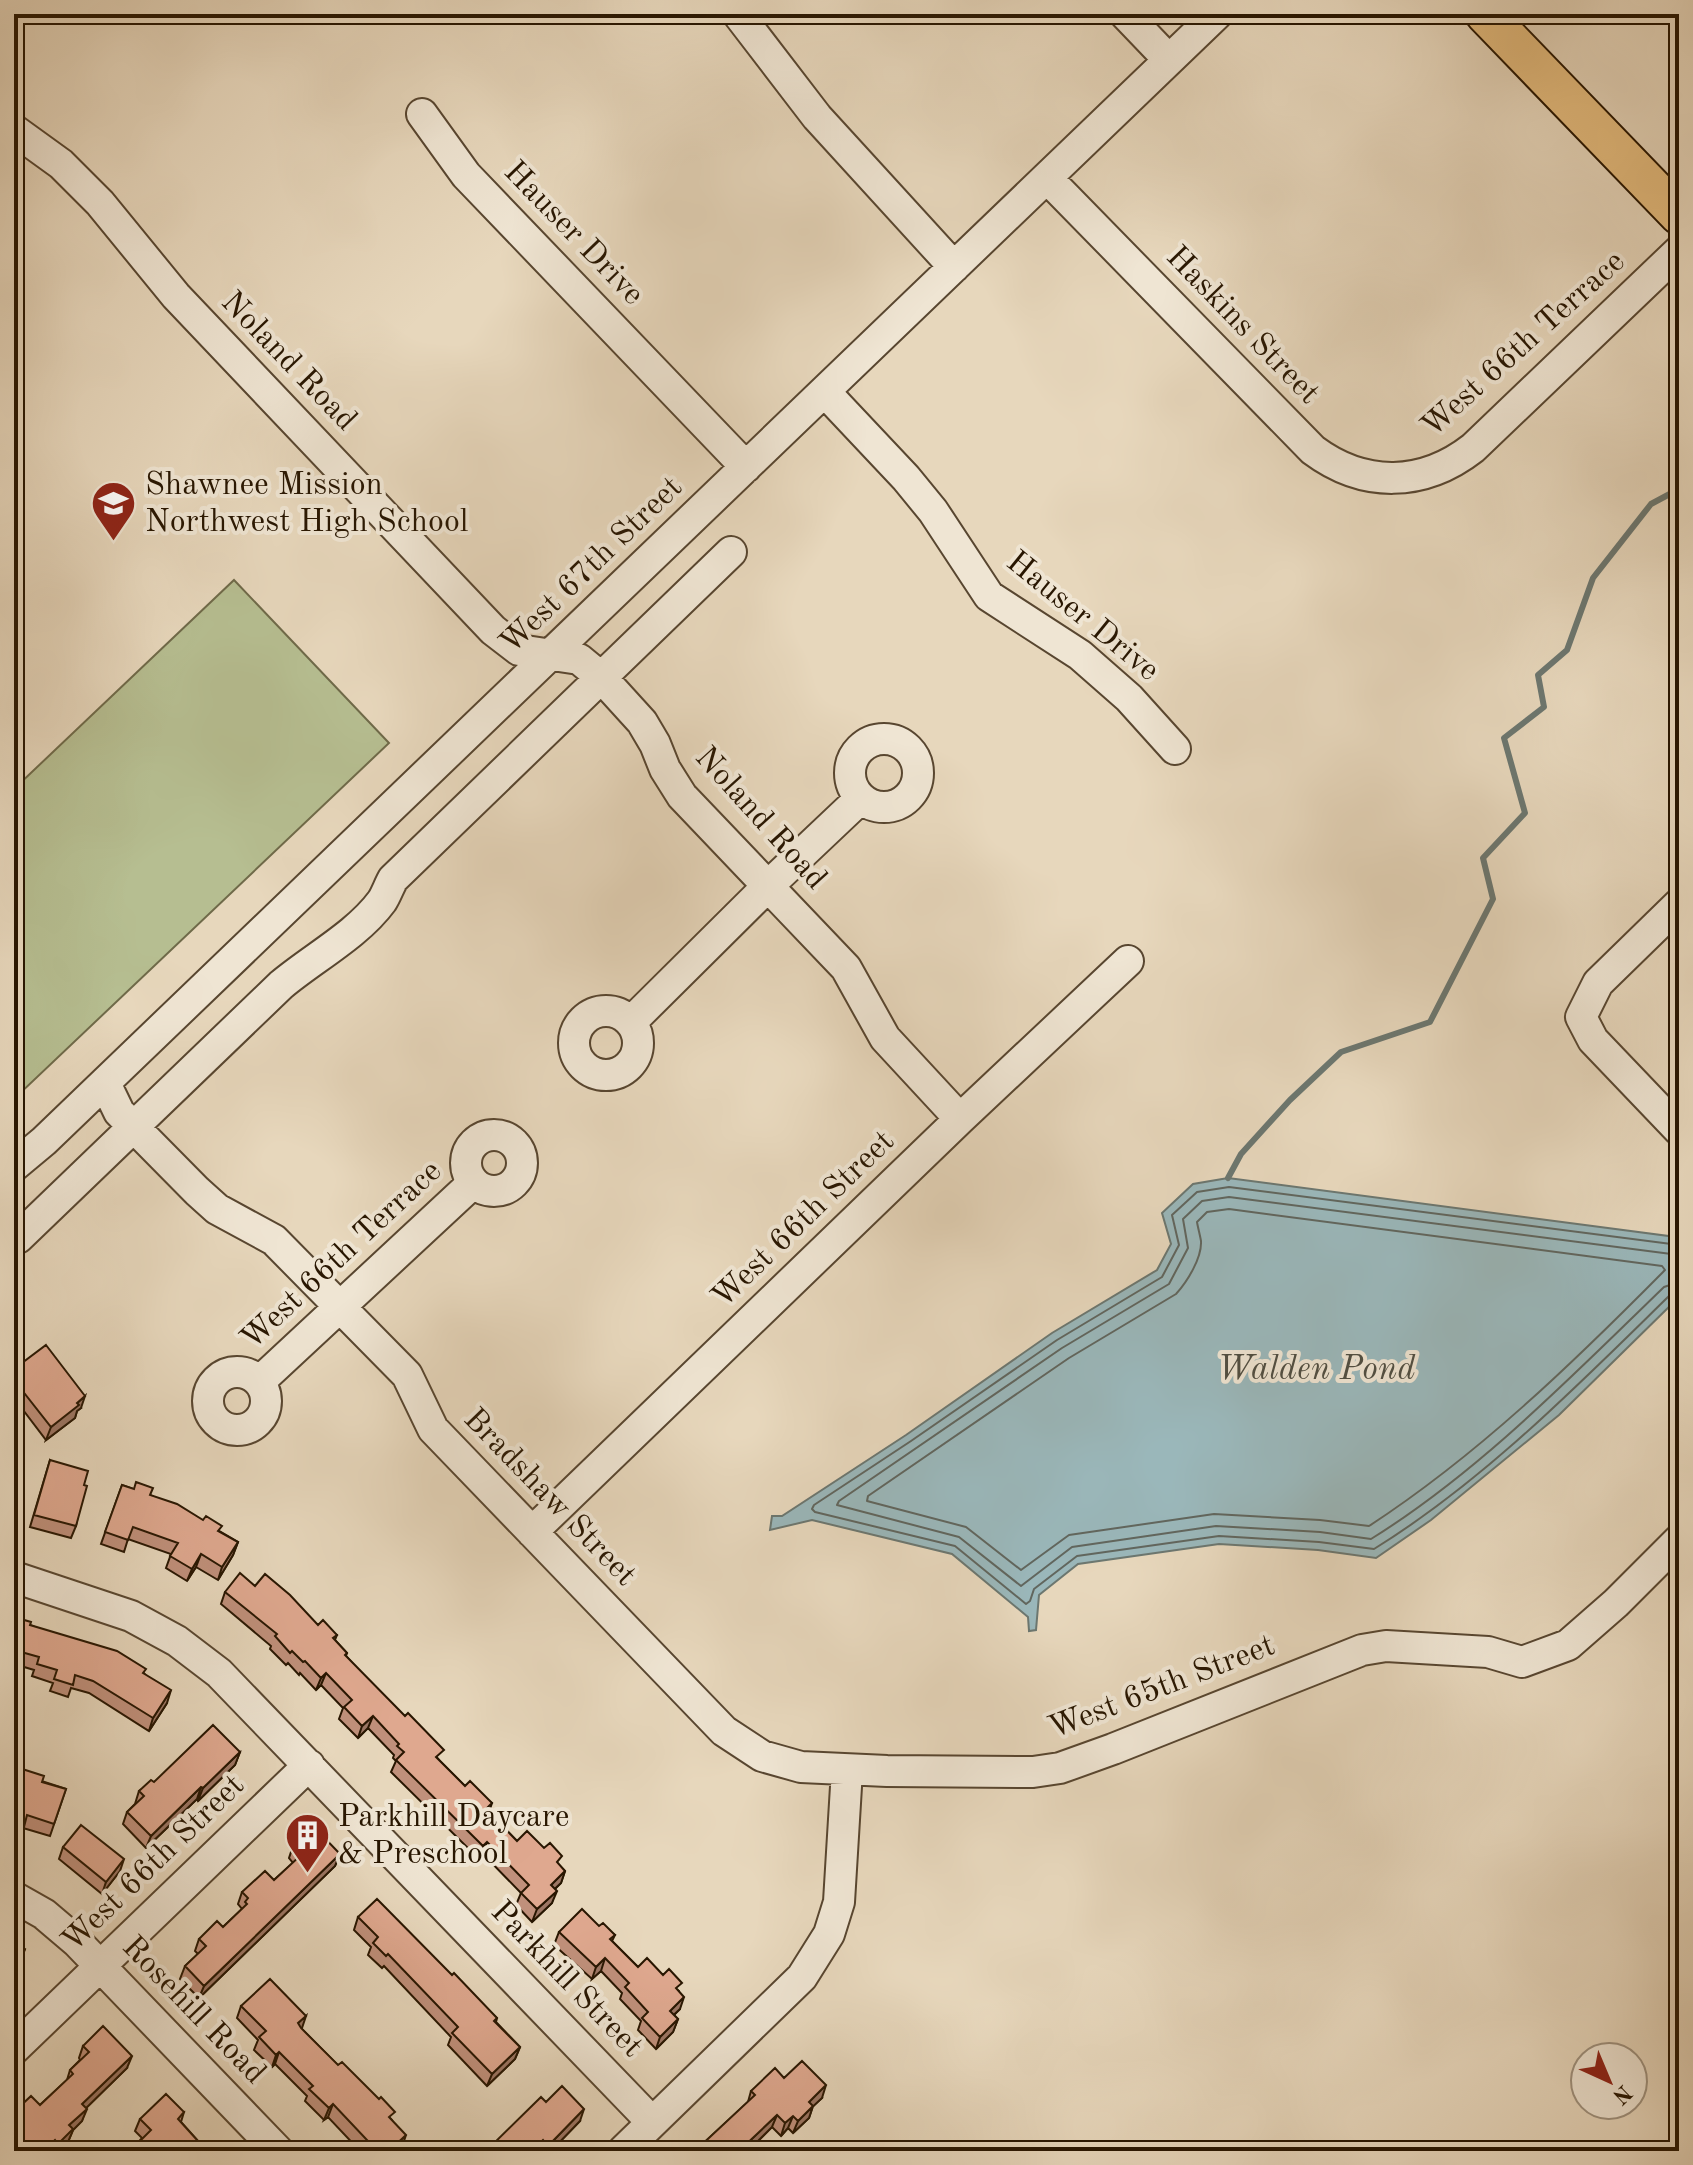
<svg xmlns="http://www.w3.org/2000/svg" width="1693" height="2165" font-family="'Old Standard TT',serif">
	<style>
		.green { fill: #b6be91; stroke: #6f6a49; stroke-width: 2 }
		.water { fill: #9ab7ba; stroke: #6c7770; stroke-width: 2 }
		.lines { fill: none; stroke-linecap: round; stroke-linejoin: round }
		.shore { stroke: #61665e; stroke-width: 2 }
		.stream { stroke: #6c7770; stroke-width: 6 }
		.minor-casing { stroke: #584630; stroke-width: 34 }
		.major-casing { stroke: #281601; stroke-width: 42 }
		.minor { stroke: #efe5d3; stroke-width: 30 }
		.major { stroke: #e4bc7e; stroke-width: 38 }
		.wall { fill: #c0907b; stroke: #281601; stroke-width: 2 }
		.shaded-wall { fill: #9c7664; stroke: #281601; stroke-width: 2 }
		.building { fill: #dfa88f; stroke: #281601; stroke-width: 2 }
		.labels { text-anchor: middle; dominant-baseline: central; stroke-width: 8; stroke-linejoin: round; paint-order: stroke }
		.street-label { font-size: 32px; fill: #281601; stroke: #efe5d3 }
		.poi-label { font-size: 32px; fill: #281601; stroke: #efe5d3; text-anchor: start }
		.water-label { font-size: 34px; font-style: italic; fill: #504e42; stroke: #efe5d3 }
	</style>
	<rect width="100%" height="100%" fill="#e7d7bc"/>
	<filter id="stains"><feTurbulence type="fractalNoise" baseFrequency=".0025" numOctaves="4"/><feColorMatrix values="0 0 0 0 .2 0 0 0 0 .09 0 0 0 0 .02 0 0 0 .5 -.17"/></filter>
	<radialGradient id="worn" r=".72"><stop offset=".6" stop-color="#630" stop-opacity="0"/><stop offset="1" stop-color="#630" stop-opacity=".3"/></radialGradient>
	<path class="green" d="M234,580L389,743L14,1099V789Z"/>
	<path class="water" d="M1228,1178L1676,1237L1679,1244V1297L1559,1415L1431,1520L1376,1558L1318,1550L1219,1544L1078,1564L1039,1595L1036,1630L1029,1631L1028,1617L952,1554L812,1520L770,1530L772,1516H782L906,1435L1052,1333L1157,1270L1171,1244L1162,1213L1193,1184Z"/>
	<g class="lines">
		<path class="shore" d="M1229,1209L1662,1266L1665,1270C1574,1362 1478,1455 1369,1526L1320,1520L1214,1514L1069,1535L1021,1570L966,1527L867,1501L868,1496L1069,1358L1176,1294C1187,1282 1202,1258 1201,1241C1200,1235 1198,1228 1197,1222L1207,1212Z
			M1679,1245L1229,1187L1197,1192L1172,1215L1179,1245L1162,1277L1057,1340L911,1441L814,1505L812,1509L815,1512L955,1546L1026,1604L1030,1601L1034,1589L1077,1556L1219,1536L1319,1542L1374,1549C1484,1481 1578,1385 1670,1295L1679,1292
			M1679,1255L1229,1197L1202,1201L1183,1219L1188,1248L1169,1284L1062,1348L839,1501L837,1505L959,1537L1021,1586L1072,1547L1216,1526L1320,1532L1371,1539C1479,1472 1573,1375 1664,1287L1679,1282"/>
		<path class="stream" d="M1228,1178L1241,1154L1290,1100L1341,1052L1430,1022L1493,899L1483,858L1525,813L1504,738L1544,707L1538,675L1567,650L1593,578L1651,504L1679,489"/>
		<defs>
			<path id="minor" d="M738,14L817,117L954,267
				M1125,14L1169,60
				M422,114L466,175L746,467
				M14,130L61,164L100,203L176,296L493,630L519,650L579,659L602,678L642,722L655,744L665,769L682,796L846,968L885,1038L960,1119
				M1047,178L1313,450C1364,488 1423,487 1473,448L1679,251
				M825,392L906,478L933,511L989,596L1080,655L1129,698L1175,749
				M850 773a34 34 0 1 1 68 0a34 34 0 1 1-68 0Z
				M1679,904L1598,983L1581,1017L1593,1040L1679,1130
				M574 1043a32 32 0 1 1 64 0a32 32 0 1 1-64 0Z
				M631,1022L768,886L861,798
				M105,1083L119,1112L197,1191L217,1209L274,1240L407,1375L433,1429L724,1731L762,1756L801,1767L887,1771L1033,1772L1060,1768L1113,1749L1362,1650L1386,1646L1488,1652L1522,1662L1568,1645L1616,1603L1679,1540
				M466 1163a28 28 0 1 1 56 0a28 28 0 1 1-56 0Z
				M14,1166L44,1141L1217,14
				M18,1238L281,985C313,958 357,935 382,901C386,895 389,886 393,879L731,552
				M208 1401a29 29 0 1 1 58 0a29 29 0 1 1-58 0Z
				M259,1382L473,1183
				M532,1532L960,1119L1128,961
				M14,1577L131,1616L177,1641L219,1673L652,2122
				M14,1897L44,1914L77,1942L278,2151
				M14,2049L309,1765
				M623,2151L802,1977L829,1934L839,1902L847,1770"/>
			<path id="major" d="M1485,14L1679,215"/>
		</defs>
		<use href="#minor" class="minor-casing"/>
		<use href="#major" class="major-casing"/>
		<use href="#minor" class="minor"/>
		<use href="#major" class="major"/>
	</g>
	<path class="wall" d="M14,1369L81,1408L77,1411L75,1418L46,1440L14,1398Z
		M50,1460L84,1485L76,1526L71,1538L30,1527Z
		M122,1485L150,1495L219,1531L238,1542L233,1555L218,1580L196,1567L187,1581L166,1568L171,1554L128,1539L124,1552L101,1544Z
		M255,1586L318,1625L337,1635L335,1640L347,1653L346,1656L440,1761L465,1786L492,1803L489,1812L517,1841L559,1865L565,1871L561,1883L555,1889L552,1903L532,1922L516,1905L521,1893L483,1854L478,1858L391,1772L396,1761L393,1758L394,1755L368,1728L358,1738L339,1719L343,1708L321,1685L316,1690L300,1673L299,1675L288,1663L286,1665L270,1649L271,1646L221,1604L225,1592Z
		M14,1617L30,1625L144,1673L167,1703L149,1731L89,1693L71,1688L68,1697L50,1691L53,1683L32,1676L34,1670L14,1664Z
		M240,1752L235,1765L198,1801L197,1799L146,1848L123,1824L127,1812L135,1804L139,1791L154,1782Z
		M14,1772L66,1789L50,1836L23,1828L19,1840L14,1838Z
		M293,1846L340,1854L335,1866L199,1998L180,1979L185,1966L198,1954L195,1951L199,1939L223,1927L242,1909L238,1904L242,1892L274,1880L293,1863L289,1858Z
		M63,1847L120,1871L102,1894L59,1859Z
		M358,1917L452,1975L497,2018L496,2022L520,2047L515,2059L487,2086L448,2045L451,2037L384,1966L382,1968L368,1955L371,1947L354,1930Z
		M599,1926L615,1935L612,1941L638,1967L679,1991L680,2009L674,2015L678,2019L673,2032L656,2049L638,2030L641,2021L620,1999L622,1993L601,1971L592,1979L554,1945L559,1932Z
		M241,2006L301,2028L392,2120L402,2147L398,2151H360L328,2117L324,2120L305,2101L307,2096L275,2064L272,2067L254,2050L258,2040L237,2018Z
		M83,2046L127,2068L86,2108L82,2121L73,2130L68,2142L59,2151H14L40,2105L67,2080L70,2070L80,2060L79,2058Z
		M784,2078L822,2098L813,2106L809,2118L793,2133L788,2128L781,2136L772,2127L748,2151H695L748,2102L751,2091Z
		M546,2102L580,2121L551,2151H486Z
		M184,2112L181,2122L207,2151H134L136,2145L142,2138L135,2131L140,2119Z"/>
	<path class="shaded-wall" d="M85,1396L81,1408L77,1411L75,1418L46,1440L51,1427Z
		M238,1542L233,1555L218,1580L222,1567Z
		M201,1554L196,1567L187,1581L192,1569Z
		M326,1673L321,1685L316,1690L321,1678Z
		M171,1690L167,1703L149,1731L153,1718Z
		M373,1716L368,1728L358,1738L362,1726Z
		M240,1752L235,1765L198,1801L203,1788Z
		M201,1787L197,1799L146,1848L151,1836Z
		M487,1842L483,1854L478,1858L483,1846Z
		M340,1854L335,1866L199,1998L204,1986Z
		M124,1859L120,1871L102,1894L106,1882Z
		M565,1871L561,1883L546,1897L551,1885Z
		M557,1891L552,1903L532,1922L537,1909Z
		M25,1949L21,1961L14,1972V1967Z
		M605,1958L601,1971L592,1979L596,1967Z
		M684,1997L680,2009L665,2023L670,2011Z
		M306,2016L302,2028L294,2036L298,2023Z
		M678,2019L673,2032L656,2049L660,2037Z
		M520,2047L515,2059L487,2086L492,2074Z
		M279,2052L275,2064L272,2067L276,2055Z
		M132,2056L127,2068L78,2116L82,2104Z
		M826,2085L822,2098L805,2114L809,2102Z
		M333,2104L328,2117L324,2120L329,2108Z
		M813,2106L809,2118L793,2133L798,2121Z
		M87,2109L82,2121L73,2130L68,2142L59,2151H55L58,2144L69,2125Z
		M584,2109L580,2121L551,2151H546L548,2146Z
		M777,2115L772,2127L748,2151H739Z
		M793,2116L788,2128L781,2136L785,2123Z
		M406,2135L402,2147L398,2151H389Z
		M55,2140L51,2151H44V2150Z
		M543,2140L539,2151H532Z"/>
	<path class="building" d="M46,1345L85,1396L77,1403L79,1405L51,1427L14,1380V1369Z
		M50,1460L88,1471L84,1485L87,1486L76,1526L34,1515Z
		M136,1482L153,1488L150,1495L177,1504L203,1520L206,1516L222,1526L218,1531L238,1542L222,1567L201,1554L192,1569L170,1556L178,1543L133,1527L128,1540L105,1532L122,1485L134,1489Z
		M240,1573L255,1586L265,1574L290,1595L318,1625L323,1620L337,1635L333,1638L347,1653L345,1655L405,1716L408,1713L444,1750L436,1757L465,1786L470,1781L492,1803L486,1809L517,1841L527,1831L544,1848L550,1843L562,1856L557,1862L565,1871L551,1885L557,1891L537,1909L521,1893L529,1885L487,1842L483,1846L396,1760L404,1752L397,1746L399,1744L373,1716L362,1726L344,1707L352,1700L326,1673L321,1678L305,1661L303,1662L292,1651L290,1653L275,1636L277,1634L225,1592Z
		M14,1617L31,1622L30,1625L117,1651L146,1669L143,1673L171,1690L153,1718L93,1681L75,1675L73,1685L54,1679L57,1670L37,1664L39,1657L14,1650Z
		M213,1725L240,1752L203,1788L201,1787L151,1836L127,1812L144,1796L139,1791L151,1780L154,1782Z
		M16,1767L44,1776L42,1782L66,1789L54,1824L27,1815L24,1827L14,1824V1773Z
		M81,1825L124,1859L106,1882L63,1847Z
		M314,1827L340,1854L204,1986L185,1966L206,1946L199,1939L217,1921L223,1927L247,1904L245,1902L248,1898L242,1892L265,1871L274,1880L301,1855L293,1846Z
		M377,1899L452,1975L454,1973L497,2018L494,2021L520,2047L492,2074L452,2033L458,2027L388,1954L386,1956L373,1943L378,1937L358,1917Z
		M582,1909L599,1926L603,1923L615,1935L610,1939L638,1967L647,1958L663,1975L669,1969L682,1983L676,1988L684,1997L670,2011L678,2019L660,2037L642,2018L648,2012L625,1987L629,1983L605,1958L596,1967L559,1932Z
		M14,1942L25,1949L14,1967Z
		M270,1979L306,2016L298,2023L301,2028L338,2065L342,2062L379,2099L381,2097L395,2112L389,2117L406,2135L389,2151H369L363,2144L367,2140L333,2104L329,2108L309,2089L313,2086L279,2052L276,2055L259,2037L266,2031L241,2006Z
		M103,2026L132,2056L82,2104L87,2109L69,2125L73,2129L58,2144L55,2140L44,2150L38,2143L31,2151H14V2112L31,2096L40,2105L73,2074L70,2070L89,2052L83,2046Z
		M802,2061L826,2085L809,2102L813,2106L798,2121L793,2116L785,2123L777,2115L739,2151H695L755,2095L751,2091L775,2068L784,2078Z
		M562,2086L584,2109L548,2146L543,2140L532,2151H486L541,2097L546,2102Z
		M166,2094L184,2112L178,2119L207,2151H168L163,2146L157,2151H142L136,2145L151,2130L140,2119Z"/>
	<defs>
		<symbol id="school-pin" viewBox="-11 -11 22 30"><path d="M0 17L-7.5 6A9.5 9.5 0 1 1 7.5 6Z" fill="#8f2418" stroke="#efe5d3"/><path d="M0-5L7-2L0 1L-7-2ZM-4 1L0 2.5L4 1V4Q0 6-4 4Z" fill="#fff"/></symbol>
		<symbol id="building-pin" viewBox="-11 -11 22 30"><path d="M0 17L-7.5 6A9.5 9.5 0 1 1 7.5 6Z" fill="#8f2418" stroke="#efe5d3"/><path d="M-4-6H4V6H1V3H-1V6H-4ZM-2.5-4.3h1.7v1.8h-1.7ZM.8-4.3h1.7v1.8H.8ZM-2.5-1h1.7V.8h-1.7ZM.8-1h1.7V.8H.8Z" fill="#fff"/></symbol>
	</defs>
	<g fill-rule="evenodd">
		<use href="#school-pin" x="88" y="478" width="51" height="69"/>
		<use href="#building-pin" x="282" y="1810" width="51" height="69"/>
	</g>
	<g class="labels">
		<g class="street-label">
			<text transform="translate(573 234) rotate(46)">Hauser Drive</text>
			<text transform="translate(1242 326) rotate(46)">Haskins Street</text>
			<text transform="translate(1524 345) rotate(-42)">West 66th Terrace</text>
			<text transform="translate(288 362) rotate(46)">Noland Road</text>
			<text transform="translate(592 566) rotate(-44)">West 67th Street</text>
			<text transform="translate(1082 617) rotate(39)">Hauser Drive</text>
			<text transform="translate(760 819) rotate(48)">Noland Road</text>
			<text transform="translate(804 1220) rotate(-44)">West 66th Street</text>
			<text transform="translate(342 1256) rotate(-43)">West 66th Terrace</text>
			<text transform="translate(549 1498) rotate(46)">Bradshaw Street</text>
			<text transform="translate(1162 1688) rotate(-21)">West 65th Street</text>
			<text transform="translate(154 1864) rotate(-44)">West 66th Street</text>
			<text transform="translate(566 1980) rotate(46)">Parkhill Street</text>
			<text transform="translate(193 2011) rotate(46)">Rosehill Road</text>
		</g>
		<g class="poi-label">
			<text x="145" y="486">Shawnee Mission<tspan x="145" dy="37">Northwest High School</tspan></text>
			<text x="338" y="1818">Parkhill Daycare<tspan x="338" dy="37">&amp; Preschool</tspan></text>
		</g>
		<g class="water-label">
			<text x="1316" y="1370">Walden Pond</text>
		</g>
	</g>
	<rect width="1693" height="2165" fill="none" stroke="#e7d7bc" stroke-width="48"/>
	<rect x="16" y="16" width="1661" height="2133" fill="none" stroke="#281601" stroke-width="4"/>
	<rect x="24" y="24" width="1645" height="2117" fill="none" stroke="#281601" stroke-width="2"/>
	<g transform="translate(1609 2081) rotate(136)"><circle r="38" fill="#efe5d3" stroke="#9f927f" stroke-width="2"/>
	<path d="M0-6L14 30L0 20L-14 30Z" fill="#8f2418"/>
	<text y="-12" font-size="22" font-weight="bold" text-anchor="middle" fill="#281601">N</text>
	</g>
	<rect width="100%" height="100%" filter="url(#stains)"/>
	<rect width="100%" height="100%" fill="url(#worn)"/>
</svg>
